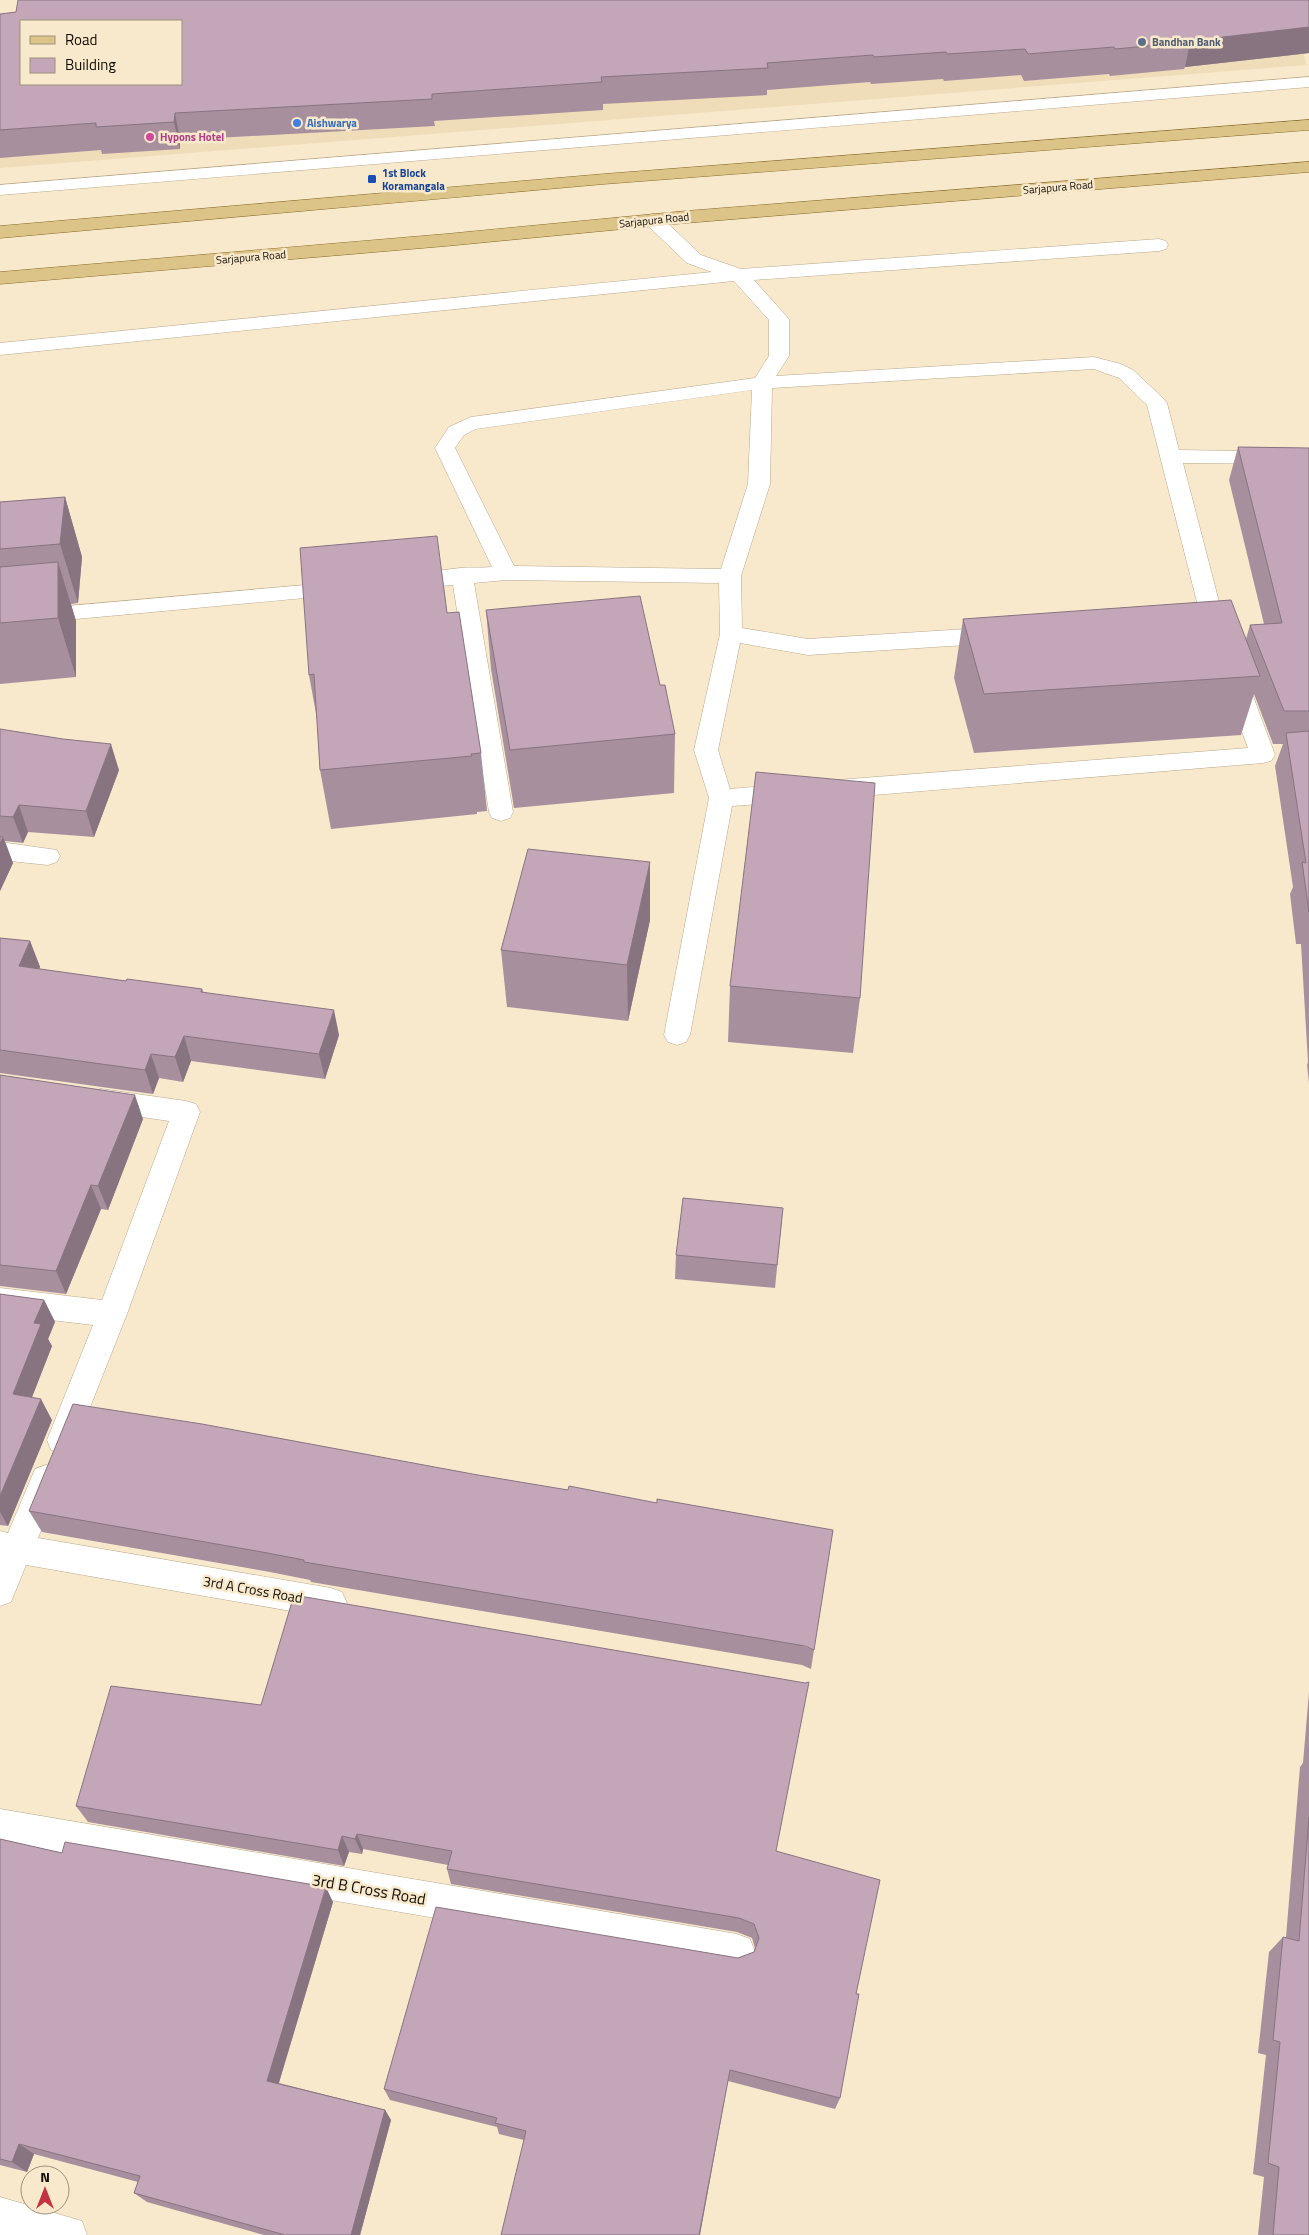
<svg xmlns="http://www.w3.org/2000/svg" width="1309" height="2235" font-family="'Titillium Web',sans-serif">
	<style>
		.built { fill: #efdcb8 }
		.lines { fill: none; stroke-linecap: round; stroke-linejoin: round }
		.minor-casing { stroke: #b7a88c; stroke-width: 1 }
		.major-casing { stroke: #866a26; stroke-width: 1 }
		.minor { fill: #fff; fill-rule: evenodd }
		.major { fill: #dcc387; fill-rule: evenodd }
		.wall { fill: #a88f9e }
		.shaded-wall { fill: #887481 }
		.building { fill: #c3a6b8; stroke: #887481; fill-rule: evenodd }
		.service-dot { fill: #5c6f8a; stroke: #f9e9cc; stroke-width: 2 }
		.shop-dot { fill: #3f7fe0; stroke: #f9e9cc; stroke-width: 2 }
		.hotel-dot { fill: #d1479c; stroke: #f9e9cc; stroke-width: 2 }
		.transit-dot { fill: #1a4fb4; stroke: #f9e9cc; stroke-width: 2 }
		.labels { text-anchor: middle; dominant-baseline: central; stroke-width: 5; stroke-linejoin: round; paint-order: stroke }
		.far-service-label { font-size: 11px; font-weight: bold; fill: #4e5e75; stroke: #f9e9cc; text-anchor: start }
		.far-shop-label { font-size: 11px; font-weight: bold; fill: #366cbe; stroke: #f9e9cc; text-anchor: start }
		.far-hotel-label { font-size: 11px; font-weight: bold; fill: #b23c85; stroke: #f9e9cc; text-anchor: start }
		.far-transit-label { font-size: 11px; font-weight: bold; fill: #164399; stroke: #f9e9cc; text-anchor: start }
		.far-street-label { font-size: 11px; fill: #130e05; stroke: #f9e9cc }
		.street-label { font-size: 14px; fill: #130e05; stroke: #f9e9cc }
		.near-street-label { font-size: 16px; fill: #130e05; stroke: #f9e9cc }
	</style>
	<rect width="100%" height="100%" fill="#f9e9cc"/>
	<path class="built" d="M1294,0L1306,65L0,168V98Z"/>
	<g class="lines">
		<defs>
			<path id="minor" d="M1309,77V87L0,195V185Z
				M653,214L660,216L701,255L741,269L1159,239L1166,241L1168,245L1166,249L1159,251L754,280L789,319V356L776,376L1094,357L1121,364L1133,370L1164,399L1167,403L1179,450L1309,452V464L1183,463L1224,621L1221,626L1195,629L1187,627L1184,622L1187,617L1200,614L1147,405L1119,378L1094,369L772,388L770,484L741,576L742,628L808,639L998,627L1006,630L1009,635L1006,640L998,643L808,655L740,643L718,750L730,789L789,784L798,787L801,793L798,799L789,802L732,806L690,1035L686,1042L677,1045L668,1042L664,1035L709,798L694,750L720,634L719,583L506,580L474,583L513,812L510,818L501,821L492,818L489,812L453,585L405,589L397,587L394,582L397,577L405,575C424,573 442,570 460,568C470,567 482,568 492,567L435,448L449,427L471,417L755,378L769,356V320L734,281L0,355V343L712,272L687,263L646,224L644,220L646,216ZM752,390L748,484L721,569L514,566L455,448L464,435L476,429Z
				M340,582L348,584L351,589L348,594L0,626V612Z
				M1235,672L1243,674L1247,680L1275,755L1271,761L1263,763L837,798L828,795L825,789L828,783L837,780L1248,748L1223,680L1227,674Z
				M0,842L57,850L60,856L57,862L48,865L0,860Z
				M101,1089L186,1101L196,1104L200,1112L127,1314L77,1440L73,1450L62,1454L51,1450L47,1440L93,1325L0,1314V1288L102,1300L169,1121L101,1111L91,1108L87,1100L91,1092Z
				M46,1465L57,1469L62,1479L38,1538L331,1588L342,1592L347,1603L342,1614L331,1618L26,1565L11,1602L0,1606V1531L8,1533L35,1469Z
				M0,1809L737,1934L750,1939L755,1952L750,1965L737,1970L0,1843Z
				M0,2197L82,2221L87,2235H0Z"/>
			<path id="major" d="M1309,120V130L604,184L0,238V226L604,174Z
				M1309,162V172L686,223L446,246L0,284V272L446,234L686,211Z"/>
		</defs>
		<use href="#minor" class="minor-casing"/>
		<use href="#major" class="major-casing"/>
		<use href="#minor" class="minor"/>
		<use href="#major" class="major"/>
	</g>
	<path class="wall" d="M1309,0V53L1185,67L1184,69L1110,76L1109,74L1024,81L1021,75L944,81L943,79L871,84L870,82L767,90V95L603,104V110L434,121L435,126L180,140V149L102,154L101,150L0,158V14Z
		M1238,447L1309,448V1083L1307,1065L1308,1062L1301,944H1296L1290,894L1293,887L1275,766L1283,744H1273L1254,694L1241,735L974,753L954,678L963,619L1246,639L1250,625L1264,624L1229,480Z
		M65,497L82,557L78,603L71,604L76,621V677L0,684V502Z
		M486,610L660,685L675,734L674,793L514,808L491,669Z
		M447,613L481,753L487,811L477,812V814L331,829L320,770L317,719L309,675Z
		M0,729L119,770L94,837L28,832L23,843L5,841L13,863L0,891Z
		M650,920L628,1021L507,1007L501,950Z
		M0,938L30,941L40,967L39,969L126,981L202,989L204,993L339,1035L325,1079L191,1061L183,1082L159,1078L153,1094L0,1073Z
		M730,986L860,998L853,1053L728,1042Z
		M0,1075L143,1119L108,1210L101,1209L66,1294L0,1286Z
		M783,1208L775,1288L675,1279L676,1255Z
		M0,1294L44,1300L55,1322L48,1339L52,1346L32,1397L52,1420L8,1526L0,1525Z
		M202,1424L814,1650L811,1669L802,1665L311,1582L310,1580L270,1572L42,1532L29,1511Z
		M1309,1692V2235H1258L1264,2177L1253,2174L1266,2055L1258,2053L1269,1952L1283,1937H1286L1300,1767L1303,1763Z
		M76,1806L777,1851L856,1994L840,2098L835,2109L728,2081L524,2140L499,2134L497,2127L390,2100L384,2089L754,1952L755,1948L752,1938L737,1932L451,1884L447,1869L448,1865L363,1849L362,1854L349,1852L344,1866L88,1822Z
		M0,1839L62,1853L333,1902L279,2083L385,2110L391,2120L360,2235H264L147,2202L134,2193L138,2182L34,2154L27,2172L0,2165Z"/>
	<path class="shaded-wall" d="M1309,27V53L1185,67L1190,42L1189,41Z
		M175,113L180,140V149L174,122Z
		M65,497L82,557L78,603L60,544Z
		M58,562L76,621V677L58,618Z
		M111,744L119,770L94,837L86,811Z
		M19,805L28,832L23,843L13,817Z
		M3,837L13,863L0,891V844Z
		M650,862V920L628,1021L627,965Z
		M30,941L40,967L29,991L19,966Z
		M334,1010L339,1035L325,1079L319,1054Z
		M184,1036L191,1061L183,1082L175,1057Z
		M151,1054L159,1078L153,1094L145,1070Z
		M135,1095L143,1119L108,1210L98,1186Z
		M91,1185L101,1209L66,1294L56,1271Z
		M44,1300L55,1322L48,1339L52,1346L25,1415L13,1394L34,1323Z
		M41,1399L52,1420L8,1526L0,1512V1496Z
		M357,1834L363,1849L362,1854L355,1839Z
		M342,1836L349,1852L344,1866L338,1850Z
		M326,1887L333,1902L276,2092L267,2081Z
		M730,2070L700,2235H699Z
		M385,2110L391,2120L360,2235H351Z
		M19,2144L34,2154L27,2172L12,2162Z"/>
	<path class="building" d="M18,0H1309V27L1189,41L1190,42L1115,49L1114,47L1028,54L1025,49L947,54L946,52L874,57L873,55L767,63L768,68L601,77L602,82L432,94V99L175,113L174,122L96,127V123L0,130V14L16,12ZM21,21H181V84H21Z
		M1238,447L1309,448V711H1284L1250,625L1282,623Z
		M65,497L60,544L0,549V502Z
		M437,536L447,613L459,612L481,753L471,754L472,756L320,770L314,674L309,675L300,548Z
		M58,562V618L0,623V567Z
		M640,596L660,685H665L675,734L510,750L486,610Z
		M1231,600L1260,676L984,694L963,619Z
		M0,729L63,739L111,744L86,811L19,805L13,817L0,816Z
		M1309,731V912L1302,862L1306,863L1286,733Z
		M756,772L875,783L860,998L730,986Z
		M0,837H3L0,844Z
		M528,849L650,862L627,965L501,950Z
		M0,938L30,941L19,966L126,981L127,979L202,989L201,992L334,1010L319,1054L184,1036L175,1057L151,1054L145,1070L0,1050Z
		M0,1075L135,1095L98,1186L91,1185L56,1271L0,1265Z
		M683,1198L783,1208L777,1265L676,1255Z
		M0,1294L44,1300L34,1323L41,1324L13,1394L41,1399L0,1496Z
		M73,1404L202,1424L478,1475L568,1490L569,1486L657,1503V1499L833,1530L814,1650L805,1646L304,1562V1560L262,1552L29,1511Z
		M294,1595L805,1683L809,1682L776,1851L880,1880L856,1994H859L840,2098L730,2070L699,2235H501L526,2131L495,2123L497,2118L384,2089L436,1907L738,1958L754,1952L759,1938L754,1924L739,1918L447,1869L452,1851L357,1834L355,1839L342,1836L338,1850L76,1806L111,1686L261,1705Z
		M1309,1817V2235H1273L1279,2167L1268,2163L1280,2042L1273,2040L1283,1937L1299,1941Z
		M0,1839L62,1853L65,1842L326,1887L267,2081L385,2110L351,2235H285L134,2193L140,2176L19,2144L12,2162L0,2159Z"/>
	<circle class="service-dot" cx="1142" cy="42" r="5"/>
	<circle class="shop-dot" cx="297" cy="123" r="5"/>
	<circle class="hotel-dot" cx="150" cy="137" r="5"/>
	<rect class="transit-dot" x="367" y="174" width="10" height="10" rx="2.5"/>
	<g class="labels">
		<g class="far-service-label">
			<text x="1152" y="42">Bandhan Bank</text>
		</g>
		<g class="far-shop-label">
			<text x="307" y="123">Aishwarya</text>
		</g>
		<g class="far-hotel-label">
			<text x="160" y="137">Hypons Hotel</text>
		</g>
		<g class="far-transit-label">
			<text x="382" y="173">1st Block<tspan x="382" dy="13">Koramangala</tspan></text>
		</g>
		<g class="far-street-label">
			<text transform="translate(1058 187) rotate(-5)">Sarjapura Road</text>
			<text transform="translate(654 220) rotate(-6)">Sarjapura Road</text>
			<text transform="translate(251 257) rotate(-5)">Sarjapura Road</text>
		</g>
		<g class="street-label">
			<text transform="translate(253 1589) rotate(10)">3rd A Cross Road</text>
		</g>
		<g class="near-street-label">
			<text transform="translate(369 1889) rotate(10)">3rd B Cross Road</text>
		</g>
	</g>
	<rect x="20" y="20" width="162" height="65" fill="#f9e9cc" stroke="#9d917c"/>
	<rect x="30" y="36" width="25" height="8" fill="#dcc387" stroke="#9d917c"/>
	<text x="65" y="45" font-size="15" fill="#130e05">Road</text>
	<rect x="30" y="58" width="25" height="15" fill="#c3a6b8" stroke="#9d917c"/>
	<text x="65" y="70" font-size="15" fill="#130e05">Building</text>
	<g transform="translate(45 2190)"><circle r="24" fill="#f9e9cc" stroke="#9d917c"/>
	<path d="M0-4L9 19L0 12L-9 19Z" fill="#c33344"/>
	<text y="-8" font-size="14" font-weight="bold" text-anchor="middle" fill="#130e05">N</text>
	</g>
</svg>
